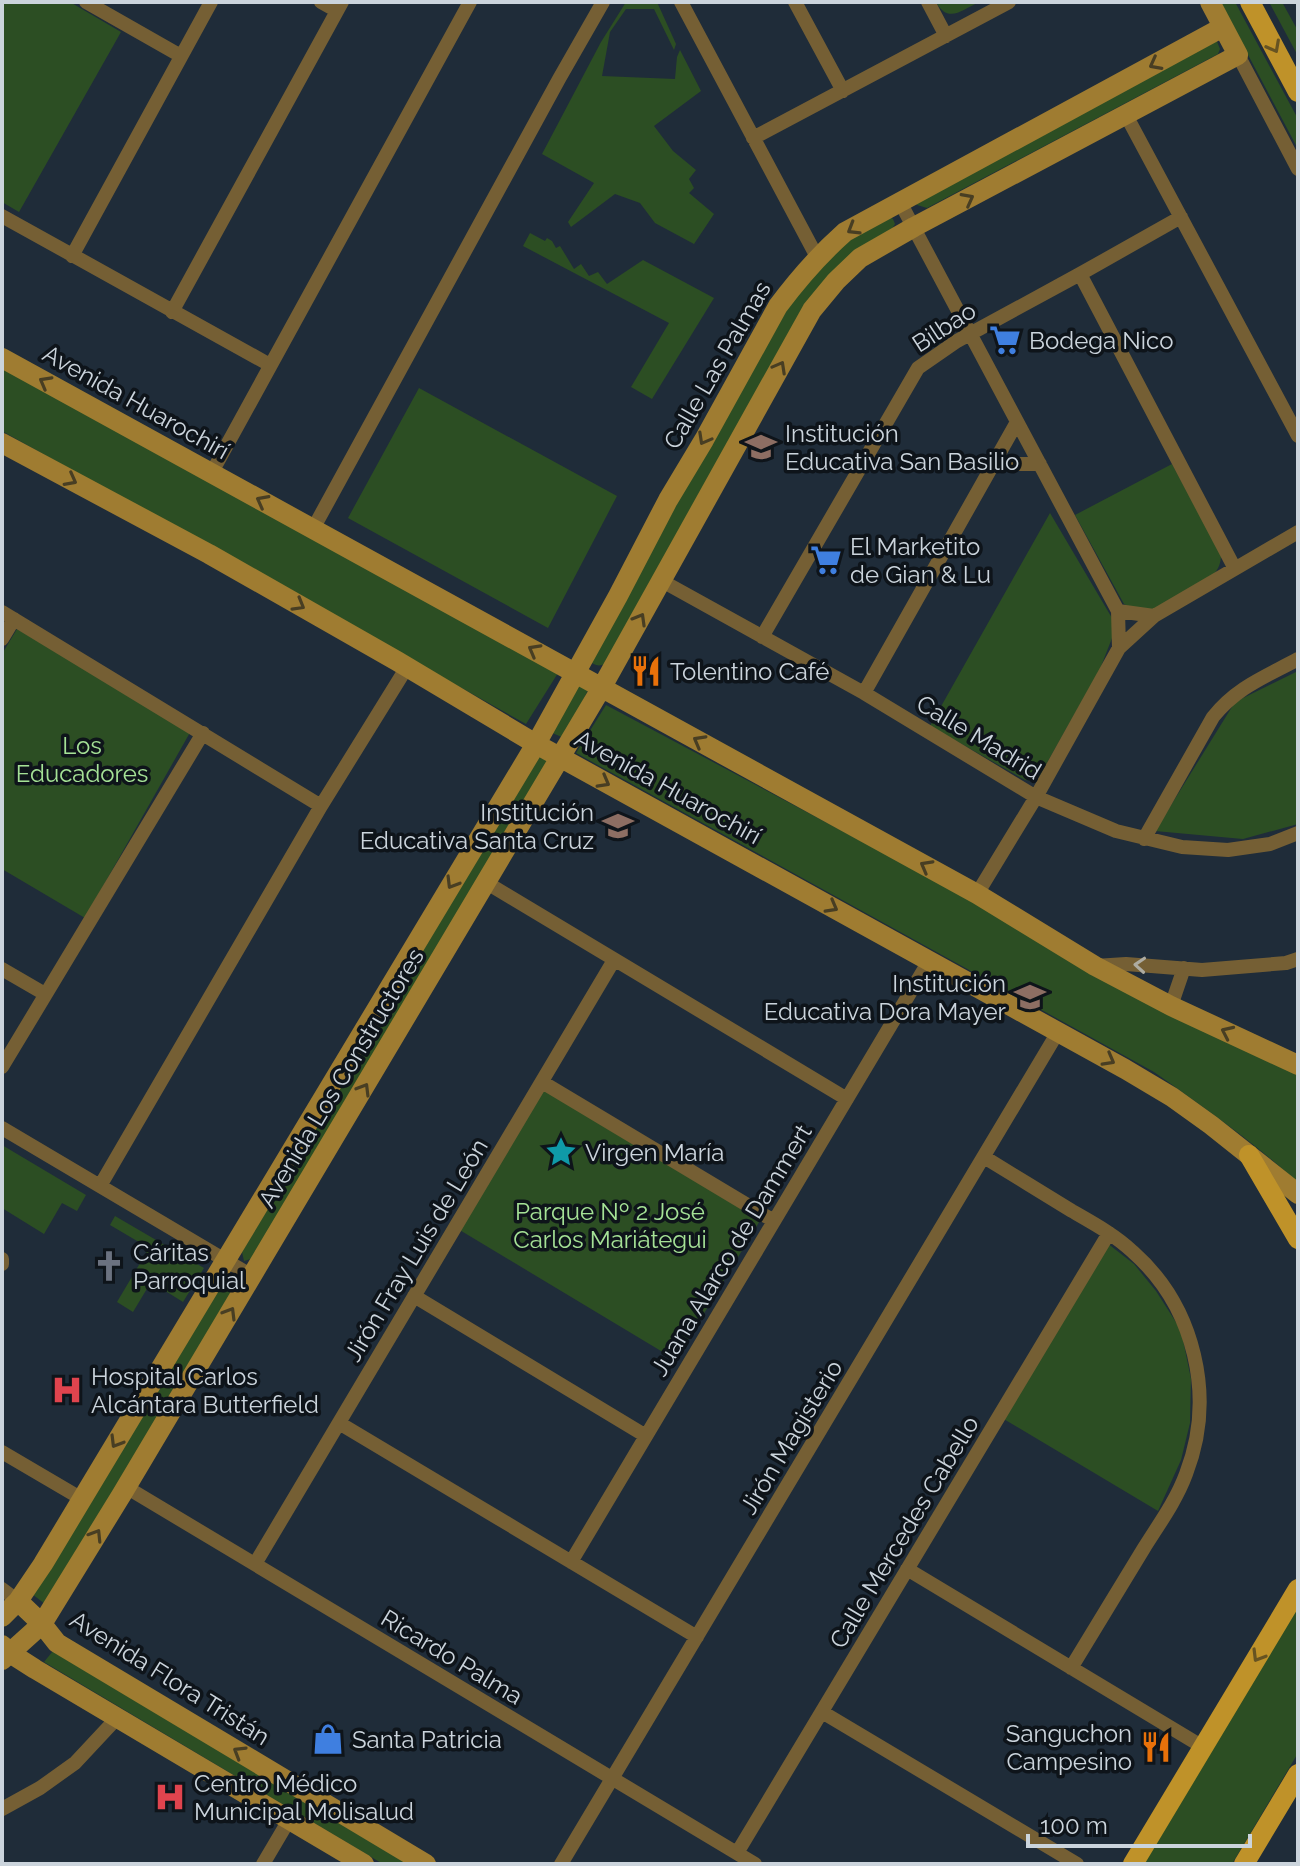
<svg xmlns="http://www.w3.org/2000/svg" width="1300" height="1866" font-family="Raleway,sans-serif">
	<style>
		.green { fill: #2c4e23 }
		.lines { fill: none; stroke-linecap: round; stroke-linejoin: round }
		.street { stroke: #755f34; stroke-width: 14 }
		.secondary { stroke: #9f7c31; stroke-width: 20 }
		.primary { stroke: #bf9229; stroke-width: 20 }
		.oneway { stroke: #665322 }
		.oneway2 { stroke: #483e23 }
		.oneway3 { stroke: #adaba1 }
		.labels { text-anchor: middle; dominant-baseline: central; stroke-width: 7; stroke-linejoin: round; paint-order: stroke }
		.street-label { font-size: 24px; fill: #cbd4dc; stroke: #0e141a }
		.poi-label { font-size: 24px; fill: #cbd4dc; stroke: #0e141a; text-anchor: start }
		.park-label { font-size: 24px; fill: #a5e296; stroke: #0e141a }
	</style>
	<rect width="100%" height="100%" fill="#1f2c39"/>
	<path class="green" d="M2,2H70L121,32L19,212L2,202Z
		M626,2H657L676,44L674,50L654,9H626L610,32L602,76L675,79L677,57L680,50L701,91L654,126L673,151L696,170L689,179L694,188L689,193L714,214L694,244L655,223L640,203L615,194L571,227L568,222L594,183L542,154L601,42Z
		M936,2H979C962,10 948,24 936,2Z
		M1220,2H1235L1298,119V149Z
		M1269,2H1282L1298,31V56Z
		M1216,39L1220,49L1218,54L927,208L917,205L915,202Z
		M888,216L893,219L895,224L892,229L857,255L605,664C598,667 594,665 588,660L764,344L807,277L837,248Z
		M530,233L545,241L547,238L552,241L556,248L560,246L574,269L581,264L589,276L598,272L607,284L643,260L714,298L652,399L631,387L669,323L523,246Z
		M2,364L558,673L526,724L2,431Z
		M419,388L617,496L548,628L348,518Z
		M1172,464L1221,554C1221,563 1219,569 1212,576L1153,610L1132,608L1124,604L1075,515Z
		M1050,513L1112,618L1114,633L1100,669L1039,777L1032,781L1025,780L930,726Z
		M17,629L192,729L85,918L2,869V654Z
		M1298,671V824L1243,839L1155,831L1235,702Z
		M578,679L590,686L564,738L550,732Z
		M606,705L1257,1052L1298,1071V1183C1253,1141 1203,1107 1154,1072L576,753Z
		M538,757L549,761L254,1258L244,1261L242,1252Z
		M543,1089L761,1219L676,1360L458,1229Z
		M2,1145L86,1195L77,1211L62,1203L44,1234L2,1208Z
		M115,1216L204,1268L183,1302L151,1282L133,1312L117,1302L149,1248L110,1225Z
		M1107,1243L1134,1264L1156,1291L1181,1330L1191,1379L1190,1423L1181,1460L1158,1511L1002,1418Z
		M225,1283L232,1287L234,1292L45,1604L32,1594L221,1284Z
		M1298,1604V1753L1232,1864H1142Z
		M57,1646L421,1864H383L44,1662Z"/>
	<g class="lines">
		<path class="street" d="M86,2L181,56
			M321,2L337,11
			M681,2L817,257
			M795,2L843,91
			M928,2L946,36
			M1238,55L1298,169
			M1126,115L1298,436
			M753,138L1009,2
			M900,202L1118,611L1119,648L1036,797L977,894
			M2,216L270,365
			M72,256L211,2
			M1080,274L1234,567
			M172,312L342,2
			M994,464H1040
			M211,474L470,2
			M313,529L559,79L603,2
			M662,581L864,693L1036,797L1116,831L1182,847L1228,850L1270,844L1298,833
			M1118,611L1154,616L1298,532
			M2,612L321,806
			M762,637L918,368L957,341L1080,274L1181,217
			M2,639L14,619
			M1119,648L1154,616
			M864,693L1017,422
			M1144,839L1213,717C1237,687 1265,677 1298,659
			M487,883L847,1099
			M1095,966L1126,964L1202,970L1286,963L1298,959
			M2,969L45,994
			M1171,1006L1184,968
			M2,1067L203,733
			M542,1082L774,1221
			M2,1128L252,1276
			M984,1157C1013,1175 1043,1193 1072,1211C1093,1223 1115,1235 1133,1252C1195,1307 1216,1397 1186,1474C1176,1501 1159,1524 1144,1548C1120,1588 1095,1628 1071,1668
			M100,1186L321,806L407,667
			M2,1259V1264
			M414,1296L646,1436
			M339,1423L697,1637
			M2,1452L82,1499
			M126,1487L755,1864
			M571,1562L929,961
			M255,1564L614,960
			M907,1569L1203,1747
			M2,1589L18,1601
			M822,1712L1077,1864
			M2,1809L40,1788L75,1763L117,1718
			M737,1853L1109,1233
			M263,1864L289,1820
			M561,1864L1058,1032"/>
		<path class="secondary" d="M2,358L977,894L1095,966L1171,1006L1298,1065
			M2,443L209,554L397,661L536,744L1125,1069L1172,1097L1211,1125L1298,1194
			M18,1601L42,1624L57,1643L426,1864
			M2,1617L18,1601L43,1564L536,744L618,596L668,500L704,440L778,306C799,278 819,255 845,232L1223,27
			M2,1645L10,1653L35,1669L364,1864
			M2,1660L42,1624L122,1494L602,687L812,310L836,281L860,258L914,227L1238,55L1210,2"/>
		<path class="primary" d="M1250,2L1298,92
			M1249,1155L1298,1239
			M1133,1864L1298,1589
			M1244,1864L1298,1774"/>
	</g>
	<defs><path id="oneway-chevron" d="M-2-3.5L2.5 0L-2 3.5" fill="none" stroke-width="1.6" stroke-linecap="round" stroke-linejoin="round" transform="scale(2)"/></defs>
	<g class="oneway">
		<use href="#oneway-chevron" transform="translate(1274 47) rotate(62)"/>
		<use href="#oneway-chevron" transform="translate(1258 1656) rotate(121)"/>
	</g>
	<g class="oneway2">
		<use href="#oneway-chevron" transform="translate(1155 64) rotate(152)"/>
		<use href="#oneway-chevron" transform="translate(968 199) rotate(-28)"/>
		<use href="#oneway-chevron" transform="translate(853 229) rotate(149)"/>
		<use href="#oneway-chevron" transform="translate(780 367) rotate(-61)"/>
		<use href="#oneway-chevron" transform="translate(45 382) rotate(-151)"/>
		<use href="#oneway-chevron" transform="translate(704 439) rotate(119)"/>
		<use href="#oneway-chevron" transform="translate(71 480) rotate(28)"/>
		<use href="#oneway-chevron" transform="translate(262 501) rotate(-152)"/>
		<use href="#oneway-chevron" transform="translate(299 605) rotate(30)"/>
		<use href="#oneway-chevron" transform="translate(640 619) rotate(-60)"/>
		<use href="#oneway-chevron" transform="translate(534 650) rotate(-151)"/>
		<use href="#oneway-chevron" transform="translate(699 741) rotate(-151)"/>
		<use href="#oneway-chevron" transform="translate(604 782) rotate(29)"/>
		<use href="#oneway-chevron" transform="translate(926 866) rotate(-151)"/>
		<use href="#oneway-chevron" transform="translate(452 883) rotate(121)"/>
		<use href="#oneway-chevron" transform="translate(832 907) rotate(29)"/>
		<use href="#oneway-chevron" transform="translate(1227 1032) rotate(-155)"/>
		<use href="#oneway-chevron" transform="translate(1109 1060) rotate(29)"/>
		<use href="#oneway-chevron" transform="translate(364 1089) rotate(-59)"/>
		<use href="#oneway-chevron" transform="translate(230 1313) rotate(-59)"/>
		<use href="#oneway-chevron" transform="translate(116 1442) rotate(121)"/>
		<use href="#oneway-chevron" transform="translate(96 1535) rotate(-58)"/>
		<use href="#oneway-chevron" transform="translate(239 1752) rotate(-149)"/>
	</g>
	<use class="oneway3" href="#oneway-chevron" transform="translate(1140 965) rotate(-176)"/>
	<defs>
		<symbol id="supermarket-bare" viewBox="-9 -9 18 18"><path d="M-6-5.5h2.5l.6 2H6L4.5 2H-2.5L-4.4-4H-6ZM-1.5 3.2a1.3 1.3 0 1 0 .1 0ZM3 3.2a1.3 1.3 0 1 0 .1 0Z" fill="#3f7fe0" stroke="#0e141a" stroke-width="2.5" paint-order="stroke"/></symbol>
		<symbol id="school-bare" viewBox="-9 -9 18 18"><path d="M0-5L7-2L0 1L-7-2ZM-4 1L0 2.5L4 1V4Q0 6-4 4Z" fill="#8d6e63" stroke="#0e141a" stroke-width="2.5" paint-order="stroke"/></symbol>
		<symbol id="restaurant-bare" viewBox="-9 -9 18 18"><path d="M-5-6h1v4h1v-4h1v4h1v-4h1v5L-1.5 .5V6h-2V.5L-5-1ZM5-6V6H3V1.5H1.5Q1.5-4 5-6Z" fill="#e8710a" stroke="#0e141a" stroke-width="2.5" paint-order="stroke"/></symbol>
		<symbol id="sight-bare" viewBox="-9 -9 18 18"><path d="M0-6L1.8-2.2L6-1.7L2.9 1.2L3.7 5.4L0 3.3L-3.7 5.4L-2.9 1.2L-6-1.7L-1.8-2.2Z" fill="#0f9aa8" stroke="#0e141a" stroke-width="2.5" paint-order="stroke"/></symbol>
		<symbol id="church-bare" viewBox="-9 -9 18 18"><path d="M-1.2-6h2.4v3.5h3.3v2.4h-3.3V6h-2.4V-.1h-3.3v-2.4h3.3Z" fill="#6b7280" stroke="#0e141a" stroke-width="2.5" paint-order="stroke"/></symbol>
		<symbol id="hospital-bare" viewBox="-9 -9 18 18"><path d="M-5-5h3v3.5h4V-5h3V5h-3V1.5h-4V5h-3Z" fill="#e0444e" stroke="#0e141a" stroke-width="2.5" paint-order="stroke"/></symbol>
		<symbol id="shop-bare" viewBox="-9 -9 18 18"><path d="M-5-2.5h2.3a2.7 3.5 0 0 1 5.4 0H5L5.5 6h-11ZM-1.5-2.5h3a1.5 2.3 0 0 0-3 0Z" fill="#3f7fe0" stroke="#0e141a" stroke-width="2.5" paint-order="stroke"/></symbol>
	</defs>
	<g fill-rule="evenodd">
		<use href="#supermarket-bare" x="983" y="318" width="44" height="44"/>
		<use href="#school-bare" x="739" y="425" width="44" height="44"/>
		<use href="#supermarket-bare" x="804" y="538" width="44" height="44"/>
		<use href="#restaurant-bare" x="624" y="649" width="44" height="44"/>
		<use href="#school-bare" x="596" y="804" width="44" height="44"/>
		<use href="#school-bare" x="1008" y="975" width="44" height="44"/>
		<use href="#sight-bare" x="539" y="1130" width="44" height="44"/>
		<use href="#church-bare" x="87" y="1244" width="44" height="44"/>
		<use href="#hospital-bare" x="45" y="1368" width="44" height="44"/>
		<use href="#shop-bare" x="306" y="1717" width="44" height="44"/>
		<use href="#restaurant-bare" x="1134" y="1725" width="44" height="44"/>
		<use href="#hospital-bare" x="148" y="1775" width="44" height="44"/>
	</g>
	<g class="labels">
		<g class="street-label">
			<text transform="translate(944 327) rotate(-33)">Bilbao</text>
			<text transform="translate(717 365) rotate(-60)">Calle Las Palmas</text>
			<text transform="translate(136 402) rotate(29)">Avenida Huarochirí</text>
			<text transform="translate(979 737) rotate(31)">Calle Madrid</text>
			<text transform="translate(668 787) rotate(29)">Avenida Huarochirí</text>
			<text transform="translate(341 1078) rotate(-59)">Avenida Los Constructores</text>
			<text transform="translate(416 1250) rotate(-59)">Jirón Fray Luis de León</text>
			<text transform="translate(731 1250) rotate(-59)">Juana Alarco de Dammert</text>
			<text transform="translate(791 1437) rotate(-59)">Jirón Magisterio</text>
			<text transform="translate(904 1532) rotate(-59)">Calle Mercedes Cabello</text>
			<text transform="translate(452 1657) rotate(31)">Ricardo Palma</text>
			<text transform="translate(170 1678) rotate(32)">Avenida Flora Tristán</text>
		</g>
		<g class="poi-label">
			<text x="1029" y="340">Bodega Nico</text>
			<text x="785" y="433">Institución<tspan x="785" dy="28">Educativa San Basilio</tspan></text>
			<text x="850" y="546">El Marketito<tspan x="850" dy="28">de Gian &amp; Lu</tspan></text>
			<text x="670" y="671">Tolentino Café</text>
			<text x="594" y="812" text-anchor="end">Institución<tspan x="594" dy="28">Educativa Santa Cruz</tspan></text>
			<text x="1006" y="983" text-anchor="end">Institución<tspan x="1006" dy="28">Educativa Dora Mayer</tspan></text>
			<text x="585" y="1152">Virgen María</text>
			<text x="133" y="1252">Cáritas<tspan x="133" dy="28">Parroquial</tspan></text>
			<text x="91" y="1376">Hospital Carlos<tspan x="91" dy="28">Alcántara Butterfield</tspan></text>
			<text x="1132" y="1733" text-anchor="end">Sanguchon<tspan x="1132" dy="28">Campesino</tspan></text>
			<text x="352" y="1739">Santa Patricia</text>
			<text x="194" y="1783">Centro Médico<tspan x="194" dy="28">Municipal Molisalud</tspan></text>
		</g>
		<g class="park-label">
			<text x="82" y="745">Los<tspan x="82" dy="28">Educadores</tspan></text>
			<text x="610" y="1211">Parque Nº 2 José<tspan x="610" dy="28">Carlos Mariátegui</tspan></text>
		</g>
	</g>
	<rect width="1300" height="1866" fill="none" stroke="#cbd4dc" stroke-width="8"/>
	<path d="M1028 1834v12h222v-12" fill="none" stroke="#cbd4dc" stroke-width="4"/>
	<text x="1040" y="1834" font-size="24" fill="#cbd4dc" stroke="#0e141a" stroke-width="6" paint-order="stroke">100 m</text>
</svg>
